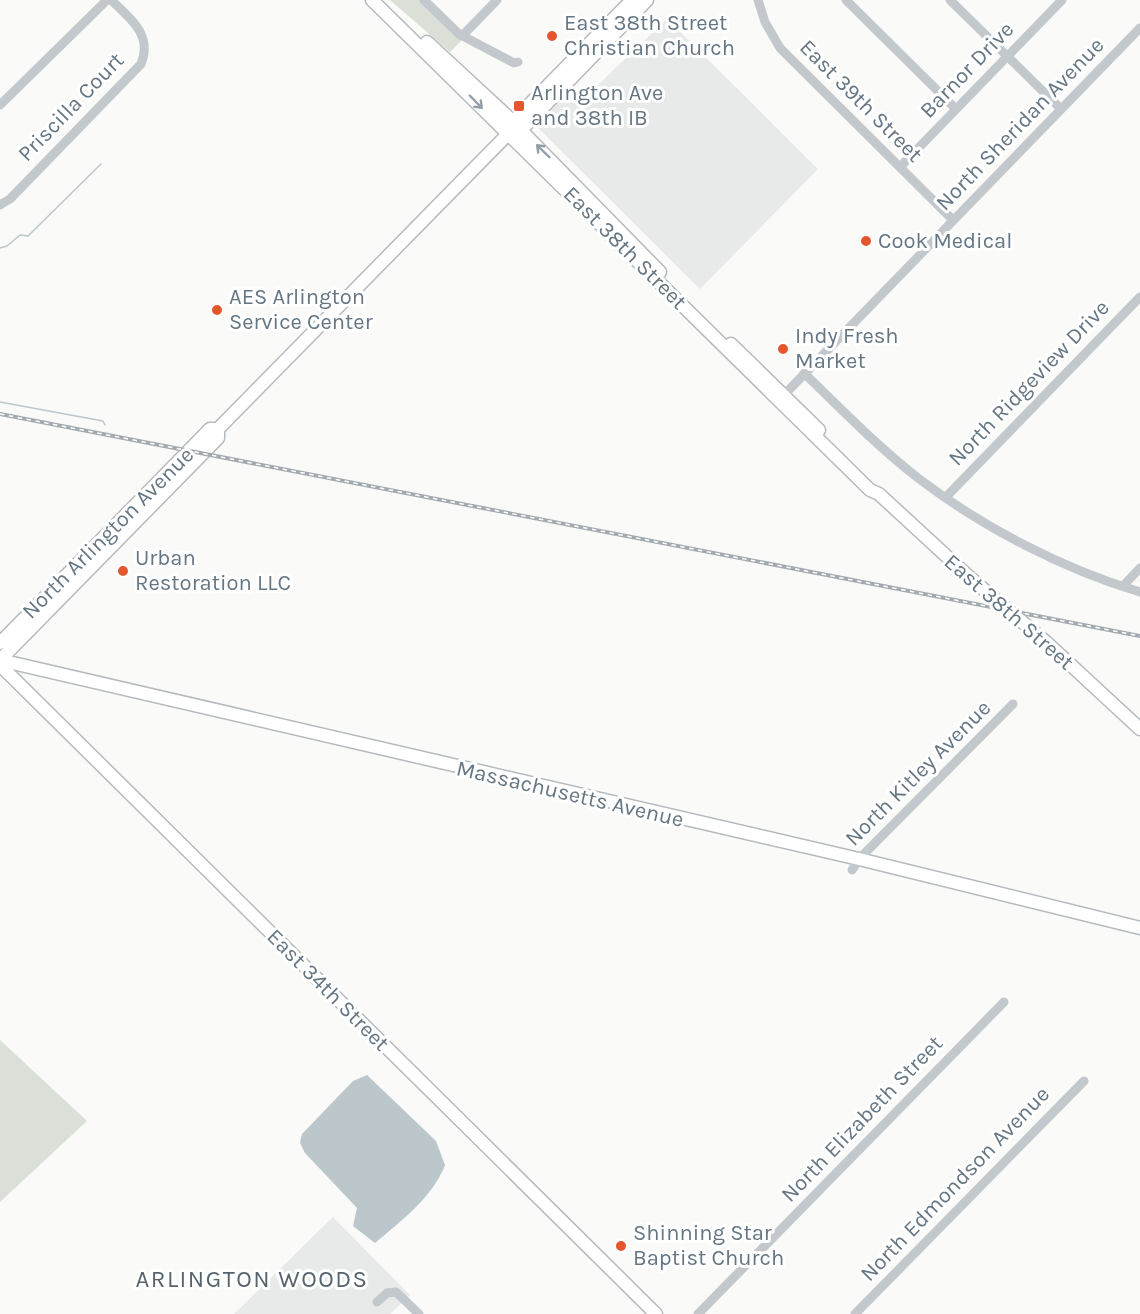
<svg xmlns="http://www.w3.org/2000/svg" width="1140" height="1314" font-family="Karla,sans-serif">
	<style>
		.built { fill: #e8e9e9 }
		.green { fill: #dadfd7 }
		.water { fill: #bbc7cb }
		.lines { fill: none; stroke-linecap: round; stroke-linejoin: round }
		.stream { stroke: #bbc7cb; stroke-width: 1.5 }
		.major-casing { stroke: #b5babe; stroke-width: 15 }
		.minor { stroke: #c3c8cc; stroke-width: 9 }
		.major { stroke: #fff; stroke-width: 12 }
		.rail-casing { stroke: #a2aab0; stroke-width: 4 }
		.rail { stroke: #fff; stroke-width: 1.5; stroke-dasharray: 4.5; stroke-linecap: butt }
		.major-bridge-casing { stroke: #b5babe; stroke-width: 15; stroke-linecap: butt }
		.major-bridge { stroke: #fff; stroke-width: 12 }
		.oneway { stroke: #939fa8 }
		.poi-dot { fill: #e4572e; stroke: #fff; stroke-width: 2 }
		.labels { text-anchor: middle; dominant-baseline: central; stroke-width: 6; stroke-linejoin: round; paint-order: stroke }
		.poi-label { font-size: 22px; fill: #657683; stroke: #fff; text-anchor: start }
		.street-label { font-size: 22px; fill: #657683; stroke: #fff }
		.neighbourhood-label { font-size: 24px; letter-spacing: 1.5px; fill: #57646e; stroke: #fff }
	</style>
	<rect width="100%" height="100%" fill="#fafaf8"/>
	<path class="built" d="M667,19L818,169L700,289L534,124L567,91L581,101Z
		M333,1217L410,1295L390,1314H234Z"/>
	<path class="green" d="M390,0H420L462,40L450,52Z
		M0,1040L87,1121L0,1202Z"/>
	<path class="water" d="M367,1075L436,1141L445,1165C433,1197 400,1222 375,1243L353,1226L357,1208L305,1153L300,1143L302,1134L353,1081Z"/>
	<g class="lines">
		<path class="stream" d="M0,248L7,246L20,235L28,236L101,164
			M0,402L103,421L105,425"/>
		<defs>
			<path id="major" d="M372,0L870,490L879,494L968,576
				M427,42L506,115L660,272
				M513,132L521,130L647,0
				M731,344L819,430
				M1046,642L1140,729
				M0,643L210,429H218
				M0,660L859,859L1140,928
				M0,660L218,438V429L509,133L513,122L520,114L632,0
				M0,665L656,1314"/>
		</defs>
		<use href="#major" class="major-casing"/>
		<path class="minor" d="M424,0L459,34L514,63L518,62
			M758,0L765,22L780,48L953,220
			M846,0L956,109
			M950,0L1061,109
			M462,36L497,0
			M0,105L107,0
			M900,167L1062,0
			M0,205L10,199L141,64C153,35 130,18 111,0
			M804,373C841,409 877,446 918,478C982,527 1063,569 1140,592
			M781,398L1140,28
			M946,497L1140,297
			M1123,586L1140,568
			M852,870L859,859L1013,704
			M377,1302L387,1293L396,1292L419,1314
			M698,1314L1004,1002
			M855,1314L1084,1081"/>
		<use href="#major" class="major"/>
		<defs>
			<path id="rail" d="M0,414L1140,636"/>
		</defs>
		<use href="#rail" class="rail-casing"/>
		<use href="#rail" class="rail"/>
		<defs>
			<path id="major-bridge" d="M968,576L1046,642"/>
		</defs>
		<use href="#major-bridge" class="major-bridge-casing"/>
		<use href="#major-bridge" class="major-bridge"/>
	</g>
	<defs><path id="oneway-shaft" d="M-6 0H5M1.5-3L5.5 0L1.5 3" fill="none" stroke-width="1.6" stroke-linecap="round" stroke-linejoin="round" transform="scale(1.5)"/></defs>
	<g class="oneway">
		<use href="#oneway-shaft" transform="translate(476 102) rotate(46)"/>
		<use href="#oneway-shaft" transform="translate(543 151) rotate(-136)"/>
	</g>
	<g class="poi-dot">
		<circle cx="552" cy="36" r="6"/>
		<rect x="513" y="100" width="12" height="12" rx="3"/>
		<circle cx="866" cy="241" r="6"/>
		<circle cx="217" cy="310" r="6"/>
		<circle cx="783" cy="349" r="6"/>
		<circle cx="123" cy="571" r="6"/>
		<circle cx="621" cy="1246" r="6"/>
	</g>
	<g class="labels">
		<g class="poi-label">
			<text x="564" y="23">East 38th Street<tspan x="564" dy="25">Christian Church</tspan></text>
			<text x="531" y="93">Arlington Ave<tspan x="531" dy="25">and 38th IB</tspan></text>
			<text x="878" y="241">Cook Medical</text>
			<text x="229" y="297">AES Arlington<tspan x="229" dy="25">Service Center</tspan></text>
			<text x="795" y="336">Indy Fresh<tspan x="795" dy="25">Market</tspan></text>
			<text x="135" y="558">Urban<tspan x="135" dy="25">Restoration LLC</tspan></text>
			<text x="633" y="1233">Shinning Star<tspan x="633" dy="25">Baptist Church</tspan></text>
		</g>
		<g class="street-label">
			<text transform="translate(967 70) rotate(-46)">Barnor Drive</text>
			<text transform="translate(861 101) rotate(45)">East 39th Street</text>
			<text transform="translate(71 107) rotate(-46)">Priscilla Court</text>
			<text transform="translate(1020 124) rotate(-46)">North Sheridan Avenue</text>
			<text transform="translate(625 248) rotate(45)">East 38th Street</text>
			<text transform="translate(1029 383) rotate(-46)">North Ridgeview Drive</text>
			<text transform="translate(108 533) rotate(-45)">North Arlington Avenue</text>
			<text transform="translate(1009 612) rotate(41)">East 38th Street</text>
			<text transform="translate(918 773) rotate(-45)">North Kitley Avenue</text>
			<text transform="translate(570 794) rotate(13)">Massachusetts Avenue</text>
			<text transform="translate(328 990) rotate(45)">East 34th Street</text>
			<text transform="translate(862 1119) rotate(-46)">North Elizabeth Street</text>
			<text transform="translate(955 1184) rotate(-46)">North Edmondson Avenue</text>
		</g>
		<g class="neighbourhood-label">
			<text x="252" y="1279">ARLINGTON WOODS</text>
		</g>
	</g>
</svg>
